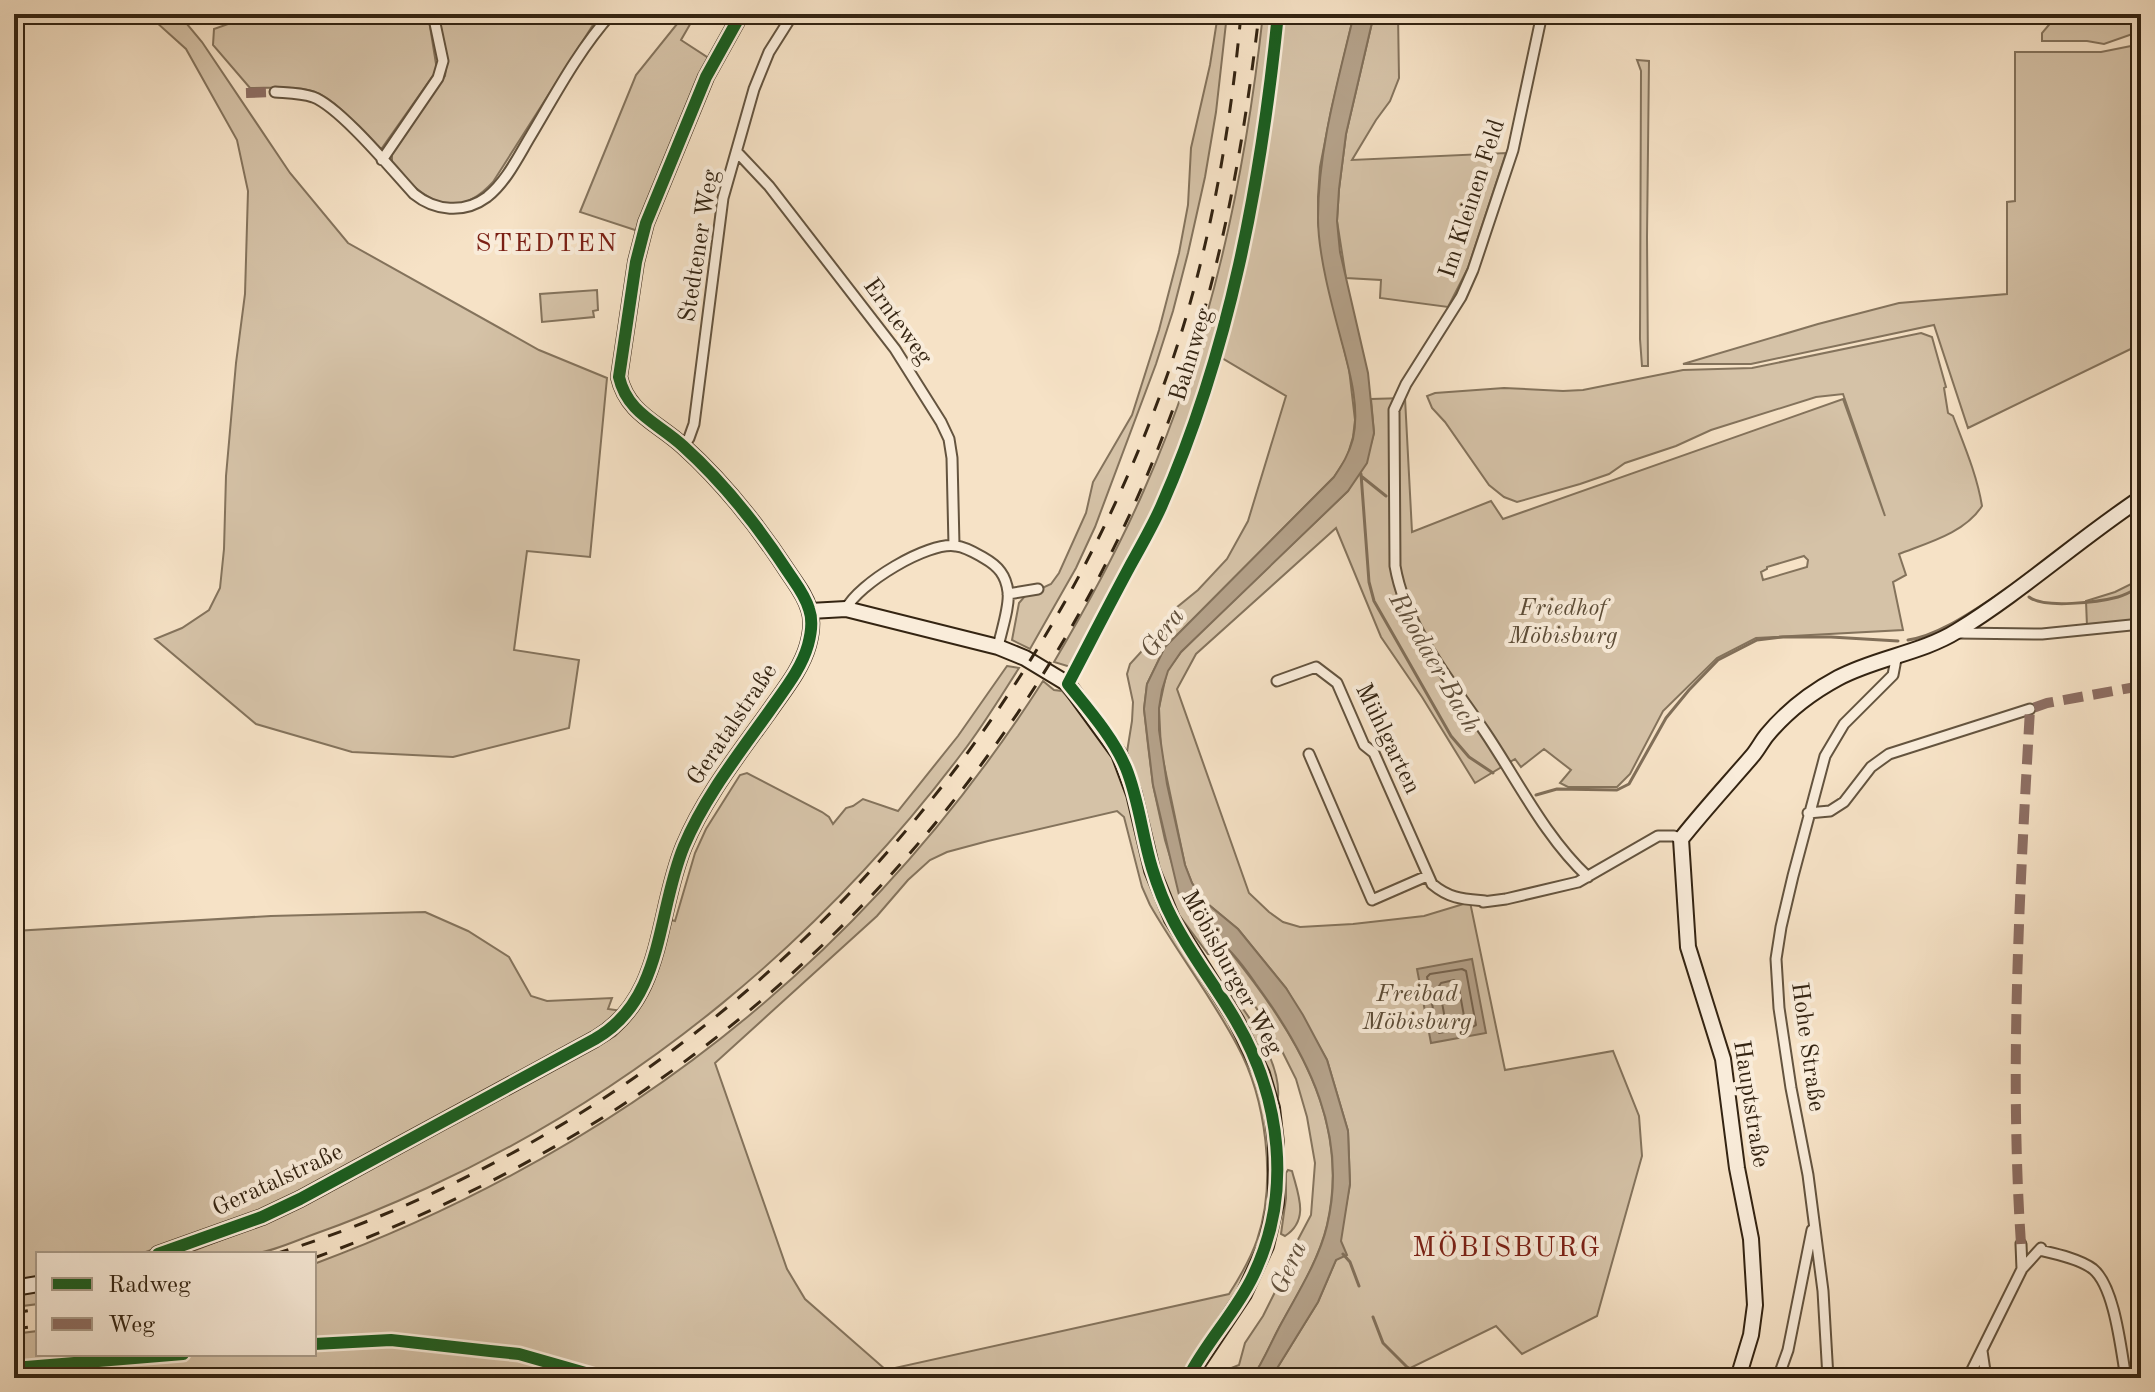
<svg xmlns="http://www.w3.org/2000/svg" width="2155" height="1392" font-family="'Old Standard TT',serif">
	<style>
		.green { fill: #d5c2a7; stroke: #84735c; stroke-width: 2; fill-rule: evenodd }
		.water { fill: #b4a189; stroke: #816f59; stroke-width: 2 }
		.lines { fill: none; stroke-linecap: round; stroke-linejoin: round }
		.shore { stroke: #74624e; stroke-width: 2 }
		.stream { stroke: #816f59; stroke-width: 3 }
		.street-casing { stroke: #64543f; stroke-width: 13 }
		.secondary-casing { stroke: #342412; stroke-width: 18 }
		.street { stroke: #f9ecda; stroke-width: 9 }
		.secondary { stroke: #f9ecda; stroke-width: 14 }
		.rail { stroke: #342412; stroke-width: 3; stroke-dasharray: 14 14; stroke-linecap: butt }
		.quiet { stroke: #8d6e63; stroke-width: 10; stroke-dasharray: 20 10; stroke-linecap: butt }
		.cycleway-casing { stroke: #f9ecda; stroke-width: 17 }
		.cycleway { stroke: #1b5e20; stroke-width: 12 }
		.labels { text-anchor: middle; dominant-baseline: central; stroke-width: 8; stroke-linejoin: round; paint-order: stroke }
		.street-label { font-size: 24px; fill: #342412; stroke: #f9ecda }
		.park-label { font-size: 24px; font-style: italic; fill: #5c4c37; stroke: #f9ecda }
		.neighbourhood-label { font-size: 26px; letter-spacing: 2px; fill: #7a1f14; stroke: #f9ecda }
		.water-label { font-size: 26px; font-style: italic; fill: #61503c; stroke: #f9ecda }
		.quarter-label { font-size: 28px; letter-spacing: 2px; fill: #7a1f14; stroke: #f9ecda }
	</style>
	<rect width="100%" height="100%" fill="#f6e2c6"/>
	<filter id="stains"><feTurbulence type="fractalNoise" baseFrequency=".0025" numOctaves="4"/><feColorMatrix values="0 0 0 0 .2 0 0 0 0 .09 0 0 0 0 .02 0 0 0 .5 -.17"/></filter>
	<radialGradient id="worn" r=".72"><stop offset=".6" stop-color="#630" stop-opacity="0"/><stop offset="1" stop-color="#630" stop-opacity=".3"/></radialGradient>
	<path class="green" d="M138,14H172L187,24L202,42L290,173L348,243L539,350L607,378L590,557L527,551L514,650L579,660L569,728L453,757L352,752L256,724L155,639L182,628L209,610L220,588L224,549L226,476L236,363L245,294L248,191L237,140L186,49L155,21Z
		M256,14H428L437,70L382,148H377C361,130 336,98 312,91C292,86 270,88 250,88L213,45L214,29Z
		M438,14H594L600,18L593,25L493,182C454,225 424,198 392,166V152L445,76L447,59Z
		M685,14H696L681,40L710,59L638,231L580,212L636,75Z
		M1218,14H1227L1216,112L1205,177L1188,253L1173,311L1156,364L1095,527L1076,568L1030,649L1012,640L1019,603L1025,596L1051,584L1059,573L1086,513L1093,482L1132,415L1159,330L1179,253L1188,205L1191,148L1210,65Z
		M1263,14H1354L1331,111L1320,167L1318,197V223L1330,293L1349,369L1355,420L1353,437L1347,457L1334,477L1165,647L1147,684L1144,709L1148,745L1153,785L1165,840L1186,910L1210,934L1224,945L1217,955L1208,954L1179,915L1170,898L1161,874L1141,792L1127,752L1132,721L1133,702L1127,674L1130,664L1162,629L1176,608L1198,590L1227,559L1248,521L1286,396L1215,354L1159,507L1074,668L1054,662C1087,606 1118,550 1144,490C1211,339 1245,178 1263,14Z
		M1374,14H1398L1399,78L1390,101L1376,120L1352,160L1506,153L1468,268L1448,307L1380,298L1381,280L1346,278L1337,221L1339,189L1346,134Z
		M2058,14H2141V31L2104,44L2087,41H2042V33Z
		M2141,44V344L1968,428L1934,325L1751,364H1683L1818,324L1899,303L2007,294V202L2015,201V52H2101Z
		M1637,60L1649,61L1647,237L1648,366H1642L1640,339L1641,71Z
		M597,290L598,310L593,311L594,317L542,322L540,294Z
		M1921,333L1932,337L1946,387L1944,388L1948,413L1953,416C1964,445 1977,475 1982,506C1965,533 1927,543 1899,554L1906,575L1893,582L1903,630L1756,638L1717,658L1663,711L1630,774L1617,787H1568L1560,783L1571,770L1544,749L1521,767L1515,759L1475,783L1422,697L1381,637L1336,528L1196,654L1177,689L1249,893L1269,912L1283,922L1300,927L1353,924L1424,916L1470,902L1505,1070L1613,1051L1639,1116L1642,1156L1597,1316L1522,1354L1496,1326L1390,1378H1271L1318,1302L1336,1260L1350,1184L1348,1131L1327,1060L1286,988L1238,929L1203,900L1192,883L1185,865L1161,750L1159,708L1167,671L1181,652L1205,628L1348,491L1371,444L1374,433L1371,399L1405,398L1412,532L1491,501L1503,519L1843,399L1885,516L1843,394L1816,397L1711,430L1676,446L1625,463L1609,474L1580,484L1517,502L1504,497L1489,485L1445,422L1432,408L1427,396L1435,393L1504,388L1563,391L1583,390L1683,370L1752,368ZM1804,556L1808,560L1807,567L1763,580L1761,572L1767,569V567Z
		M2141,579V619L2087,626L2086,601L2115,592Z
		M1007,666L1019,668C1001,696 983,726 962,753C822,939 639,1091 427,1188C388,1206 349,1222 309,1236C293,1242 275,1250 258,1253C238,1257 206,1254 185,1254L265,1223L303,1206L615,1036C652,1002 660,969 671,920L675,921L695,853L706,829L740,775L747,773L822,812L829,817L833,824L846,808L853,806L863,799L898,811L958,736Z
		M1043,681L1054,690L1062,691L1086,717L1122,773L1140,842L1258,1076L1267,1109L1272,1180L1267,1225L1248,1276L1183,1378H14V1373L122,1364L132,1354H314V1264C621,1150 866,957 1043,681ZM1117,811L1124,817L1142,887L1150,905C1177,952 1211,996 1237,1045C1266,1098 1277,1182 1257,1240C1250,1260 1240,1277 1229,1294L886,1370L805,1299L787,1269L715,1063L877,916L908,880L930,860L947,852L988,841Z
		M425,912L468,931L509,957L531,996L547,1001L612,998L608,1009L622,1011L592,1035L296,1195L260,1212L140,1254H38V1278L14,1282V931L271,916Z
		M1228,949C1292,1029 1352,1117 1327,1225C1319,1259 1298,1294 1281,1324C1271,1342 1264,1361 1252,1378H1219L1226,1370L1239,1365L1245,1343L1263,1316L1278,1286L1292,1251L1311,1215L1315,1163L1307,1117L1296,1079L1280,1047L1261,1015L1237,980L1219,966Z
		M1225,990C1249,1009 1281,1066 1278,1097L1275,1095L1249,1032Z
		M1288,1170L1292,1171C1298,1194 1310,1220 1285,1236L1281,1234L1286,1198V1173Z
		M38,1291V1304L14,1307V1296Z
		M38,1331V1354H119L14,1363V1334Z"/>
	<path class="water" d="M1354,14H1374L1346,134L1339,189L1337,221L1340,252L1368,373L1374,433L1367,463L1348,491L1181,652L1168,671L1162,690L1159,708V730L1167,784L1185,865L1192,883L1203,900L1238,929L1286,988L1303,1015L1327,1060L1348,1131L1350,1184L1341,1241L1347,1255L1336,1260L1318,1302L1271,1378H1252C1264,1361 1271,1342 1281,1324C1297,1294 1319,1260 1327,1226C1349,1135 1308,1055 1256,984C1247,971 1237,957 1225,946C1208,932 1191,918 1180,899L1153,785L1144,709L1147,684L1165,647L1334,477C1342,465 1349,454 1353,439C1360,408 1350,373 1342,343C1332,306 1318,255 1318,218C1318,149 1338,81 1354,14Z
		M1472,959L1486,1033L1431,1043L1417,969Z"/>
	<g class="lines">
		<path class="shore" d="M1462,969L1466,971L1476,1025L1472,1027L1439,1033L1437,1030L1427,977L1430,974Z
			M1454,980L1458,983L1464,1016L1462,1019L1448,1022L1445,1019L1439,986L1441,983Z"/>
		<path class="stream" d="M1361,474L1369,582L1374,601L1451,736L1469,757L1493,773
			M1361,476L1386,496
			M2029,597C2044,609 2099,602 2118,597C2126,595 2134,590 2141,586
			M1908,640C1938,636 1973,611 1998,595
			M1536,795L1557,789L1617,790L1629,784L1666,718L1689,690L1718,660L1757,640L1783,637H1831L1898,641
			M1343,1254L1350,1262L1359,1286
			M1373,1317L1383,1343L1407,1367L1428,1378"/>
		<defs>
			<path id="street" d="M1542,14L1513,150L1473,270L1461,297L1406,384L1394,410L1395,566C1406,629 1450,680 1485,732C1518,781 1545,837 1588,877
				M275,92C287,93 301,93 313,97C340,107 392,170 414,194C435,211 464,214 487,197C506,182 518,157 530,137C555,95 578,51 611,14
				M737,152L769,186L895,349L941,422L949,439L952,458L954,545
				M382,160L438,78L443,61L433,14
				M683,446L689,438L694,424L723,198L754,89L769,52L793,14
				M1008,594L1038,589
				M846,609C858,584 928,541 956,546C966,547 975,553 984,558C998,566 1006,575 1008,592C1010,606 1001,632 998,647
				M1957,633L2042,634L2141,624
				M1277,681L1316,667L1337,683L1364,745L1374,753L1432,884C1450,899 1463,899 1485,901
				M1068,684C1089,644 1109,605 1130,566C1141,546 1152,527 1161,507C1230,351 1261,182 1278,14
				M1309,754L1372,900L1427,876
				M1808,813L1830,811L1844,802L1871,767L1889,754L2030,709
				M1483,902L1506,899L1578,882L1658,836H1674L1681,839
				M2021,1244L2022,1269
				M2039,1250C2056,1254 2080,1259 2093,1269C2115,1287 2121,1351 2126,1378
				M1982,1351L1986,1378
				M1778,1378L1788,1350L1812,1230
				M1828,1378L1823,1291L1808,1175L1791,1088L1779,1008L1776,959L1781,927L1793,876L1825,756L1844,724L1893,675L1897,654
				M1968,1378L2022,1269L2041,1248"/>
			<path id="secondary" d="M810,611L846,609L998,647L1025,658L1068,684L1119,754L1134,794L1152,870L1172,919L1236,1020L1262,1074L1272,1108L1276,1143V1203L1266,1246L1244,1294L1188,1378
				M158,1254L262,1217L300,1199L595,1039C665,999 656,913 684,846C704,798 738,755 768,713C783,691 801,670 808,645C811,634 813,620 809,609C805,595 796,584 788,572C758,526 724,483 683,446C658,423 627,413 619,377L636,262L646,223L706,77L741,14
				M14,1288L38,1284
				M1738,1378L1751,1335L1755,1305L1751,1239L1737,1168L1723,1059L1688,947L1681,839C1704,810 1729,783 1753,755C1758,749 1762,741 1767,735C1786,712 1812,692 1838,678C1875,658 1922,653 1957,631C2022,591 2078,540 2141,498"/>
		</defs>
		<use href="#street" class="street-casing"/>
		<use href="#secondary" class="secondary-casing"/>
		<use href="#street" class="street"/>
		<use href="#secondary" class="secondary"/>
		<path class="rail" d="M275,1254C707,1119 1045,763 1181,334C1213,230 1231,123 1241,14
			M314,1258C405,1225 493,1184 576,1134C852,969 1072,699 1178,395C1221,271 1244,144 1259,14
			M14,1313L38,1309
			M14,1329L38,1326"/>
		<path class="quiet" d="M246,93L275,92
			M2021,1244C2009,1066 2020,888 2030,709L2047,703L2141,686"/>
		<defs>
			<path id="cycleway" d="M158,1254L262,1217L300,1199L595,1039C665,999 656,913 684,846C704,798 738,755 768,713C783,691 801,670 808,645C811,634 813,620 809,609C805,595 796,584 788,572C758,526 724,483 683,446C658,423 627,413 619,377L636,262L646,223L706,77L741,14
				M314,1344L391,1340L490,1351L519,1354L603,1378
				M14,1368L183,1354
				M1188,1378C1206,1342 1236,1312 1253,1276C1293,1194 1281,1098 1236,1021C1216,986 1190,954 1172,918C1164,903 1157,884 1152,868C1142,835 1139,800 1126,768C1113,737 1088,709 1068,684C1089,644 1109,605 1130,566C1141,546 1152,527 1161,507C1230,351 1261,182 1278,14"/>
		</defs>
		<use href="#cycleway" class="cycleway-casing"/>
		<use href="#cycleway" class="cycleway"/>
	</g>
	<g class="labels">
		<g class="street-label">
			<text transform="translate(1473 199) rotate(-72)">Im Kleinen Feld</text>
			<text transform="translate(700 246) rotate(-81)">Stedtener Weg</text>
			<text transform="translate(897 322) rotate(54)">Ernteweg</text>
			<text transform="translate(1192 355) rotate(-73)">Bahnweg</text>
			<text transform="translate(733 725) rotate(-56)">Geratalstraße</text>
			<text transform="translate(1387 739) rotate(64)">Mühlgarten</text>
			<text transform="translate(1231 973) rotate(61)">Möbisburger Weg</text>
			<text transform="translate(1807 1047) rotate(82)">Hohe Straße</text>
			<text transform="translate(1750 1104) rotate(81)">Hauptstraße</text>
			<text transform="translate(278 1181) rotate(-25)">Geratalstraße</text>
		</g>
		<g class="park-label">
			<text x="1563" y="609">Friedhof<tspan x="1563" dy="28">Möbisburg</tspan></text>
			<text x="1417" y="995">Freibad<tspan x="1417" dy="28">Möbisburg</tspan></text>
		</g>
		<g class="neighbourhood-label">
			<text x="547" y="244">STEDTEN</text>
		</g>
		<g class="water-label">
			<text transform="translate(1163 633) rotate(-53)">Gera</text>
			<text transform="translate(1434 663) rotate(60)">Rhodaer Bach</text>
			<text transform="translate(1289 1268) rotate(-66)">Gera</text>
		</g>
		<g class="quarter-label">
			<text x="1507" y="1249">MÖBISBURG</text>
		</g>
	</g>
	<rect width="2155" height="1392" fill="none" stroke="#f6e2c6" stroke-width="48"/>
	<rect x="16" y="16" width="2123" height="1360" fill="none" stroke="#342412" stroke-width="4"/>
	<rect x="24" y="24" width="2107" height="1344" fill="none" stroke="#342412" stroke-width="2"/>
	<rect x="36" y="1252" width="280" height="104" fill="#f9ecda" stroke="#aa9c8a" stroke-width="2"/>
	<rect x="52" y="1278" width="40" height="12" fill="#1b5e20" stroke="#aa9c8a" stroke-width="2"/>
	<text x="108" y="1292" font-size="24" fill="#342412">Radweg</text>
	<rect x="52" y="1318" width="40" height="12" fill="#8d6e63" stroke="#aa9c8a" stroke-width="2"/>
	<text x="108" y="1332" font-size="24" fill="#342412">Weg</text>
	<rect width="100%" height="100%" filter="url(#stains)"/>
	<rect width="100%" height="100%" fill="url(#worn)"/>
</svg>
